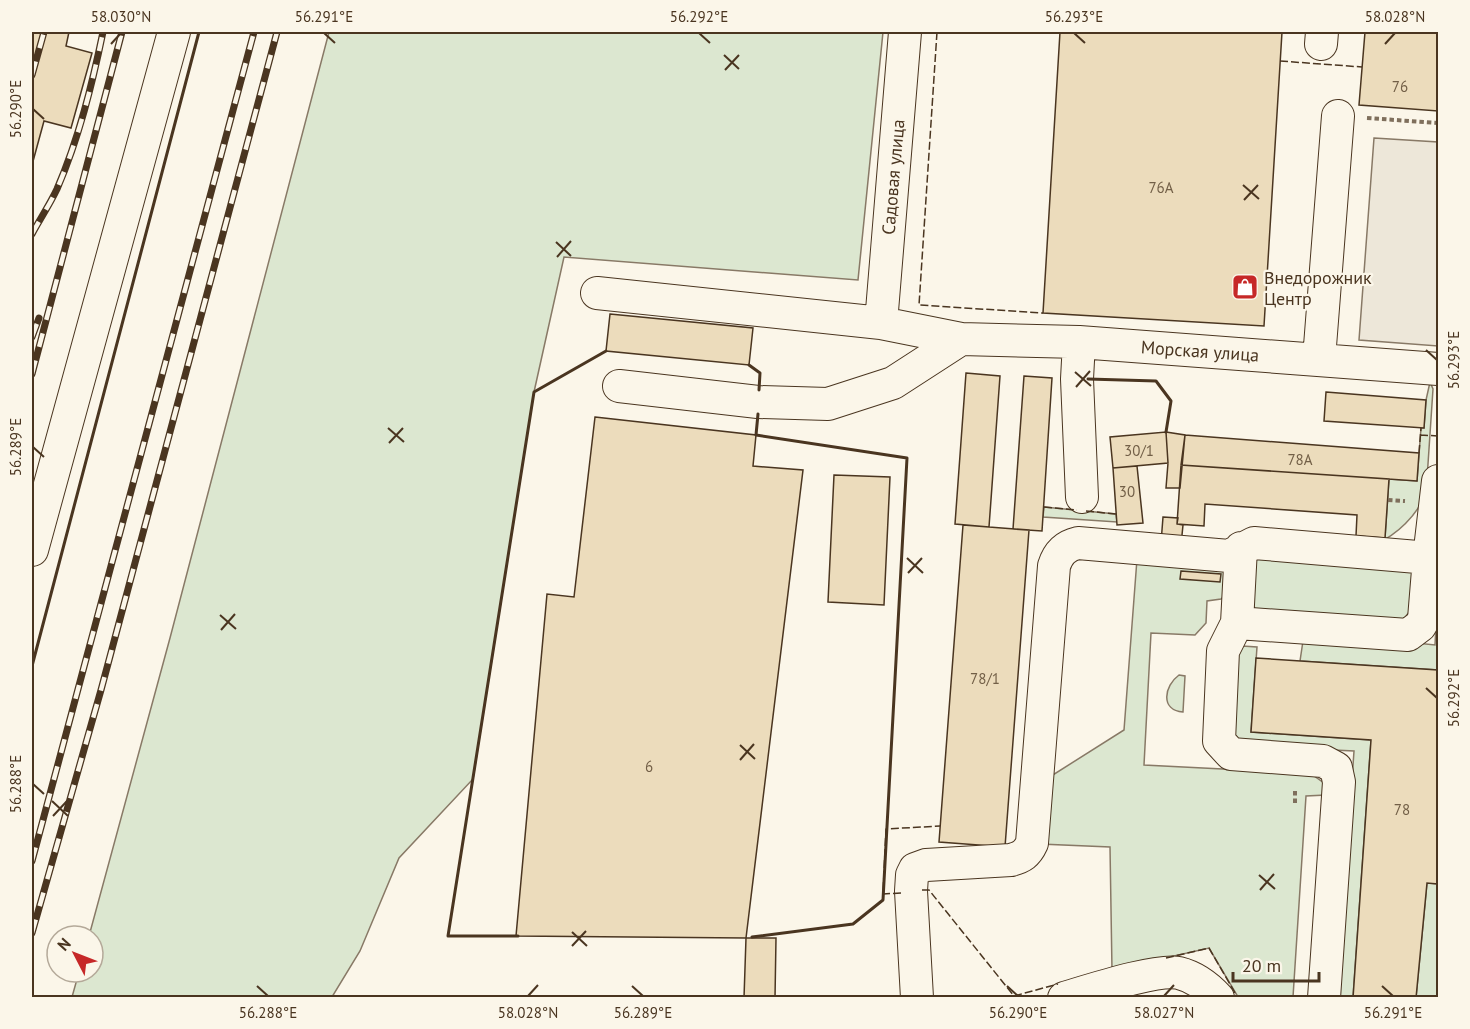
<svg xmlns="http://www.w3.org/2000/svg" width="1470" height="1029" font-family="'PT Sans',sans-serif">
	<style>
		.green { fill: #dce7d0; stroke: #887966; stroke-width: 1.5 }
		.parking { fill: #ede7d9; stroke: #887966; stroke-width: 1.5 }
		.building { fill: #ecdcbc; stroke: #4a3520; stroke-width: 1.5 }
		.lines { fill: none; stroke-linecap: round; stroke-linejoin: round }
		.minor-casing { stroke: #4a3520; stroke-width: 34 }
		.path { stroke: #7f6f5c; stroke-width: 4; stroke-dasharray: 4.5 3; stroke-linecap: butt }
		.minor { stroke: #fbf6e9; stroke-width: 32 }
		.rail-casing { stroke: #4a3520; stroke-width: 7 }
		.rail { stroke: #fbf6e9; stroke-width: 4.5; stroke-dasharray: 14; stroke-linecap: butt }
		.fence { stroke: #4a3520; stroke-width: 1.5; stroke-dasharray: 8 3; stroke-linecap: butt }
		.wall { stroke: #4a3520; stroke-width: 3 }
		.ticks { fill: none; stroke: #4a3520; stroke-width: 2 }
		.labels { text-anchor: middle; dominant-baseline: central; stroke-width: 4.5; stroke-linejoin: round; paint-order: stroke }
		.number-label { font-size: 15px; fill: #725f47 }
		.street-label { font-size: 18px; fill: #4a3520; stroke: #fbf6e9 }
		.poi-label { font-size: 18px; fill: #4a3520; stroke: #fbf6e9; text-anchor: start }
		.neatline { fill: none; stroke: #4a3520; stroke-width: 2 }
		.ticks-label { font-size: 15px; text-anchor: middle; fill: #4a3520 }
	</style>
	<rect width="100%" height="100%" fill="#fbf6e9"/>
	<path class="green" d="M329,32H883L858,280L564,257L534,392L473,779L399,858L360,951L332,997H72L79,972H93V936H89L170,638Z
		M1430,382L1433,389L1426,494C1416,516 1398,534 1376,544L1357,536L1385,538L1389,479L1417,481L1421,428H1424L1426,400Z
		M1044,507L1116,514L1117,522L1043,517Z
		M1256,558L1412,572C1418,589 1415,611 1400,622L1255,609C1247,596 1248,571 1256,558Z
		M1137,559L1225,571L1229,592L1221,599L1207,601L1206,623L1195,635L1151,633L1144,765L1301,773L1314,776L1324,783L1326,795L1306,796L1293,997H1238L1209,948L1112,970L1110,847L1040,844L1048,778L1124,730Z
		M1438,589V670L1300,661L1303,641L1406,642L1435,645Z
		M1242,646L1257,647L1251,732L1371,740L1353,997H1337L1354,751L1251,746L1239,740L1231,734L1235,653Z
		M1179,675L1185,676L1183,712C1160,710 1164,686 1179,675Z
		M1427,883L1438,884V997L1416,998Z"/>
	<path class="parking" d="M1374,138L1438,142V346L1359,340Z"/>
	<path class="building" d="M32,32H69L66,46L92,53L71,128L44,121L32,165Z
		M1060,32H1282L1264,326L1043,313Z
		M1365,32H1438V111L1359,105Z
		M610,314L753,328L749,365L606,351Z
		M966,373L1000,376L989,527L955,524Z
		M1024,376L1052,378L1042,531L1013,529Z
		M1326,392L1426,400L1424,428L1324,421Z
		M595,417L756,435L753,466L803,470L746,938L516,936L547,594L574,597Z
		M1166,432L1168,463L1113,468L1110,437Z
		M1166,432L1185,435L1180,488H1166L1168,463Z
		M1185,435L1419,453L1417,481L1181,465Z
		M1181,465L1389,479L1385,538L1356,536L1357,515L1205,504L1204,526L1177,524Z
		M1137,466L1143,523L1117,525L1113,468Z
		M834,475L890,477L884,605L828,602Z
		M1163,517L1178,518L1177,524L1183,525L1181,545L1161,543Z
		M963,525L1029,530L1005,847L939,842Z
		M1181,571L1221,574L1220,582L1180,579Z
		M1256,658L1438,670V884L1427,883L1416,998H1353L1371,740L1251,732Z
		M746,938H776L775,998H744Z"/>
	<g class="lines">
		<defs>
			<path id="minor" d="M1321,44L1322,32
				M597,293L881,323L961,339L1079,342L1438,369
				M881,323L905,32
				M1079,342L1077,379L1082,497
				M1319,359L1338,116
				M619,386L758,402L828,404L893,383L961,339
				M1241,548L1237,623L1223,651L1219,741L1231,754L1323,761L1336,768L1339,782L1324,998
				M32,550L174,32
				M1237,623L1408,635L1420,626L1424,619L1429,558
				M917,998L911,891L912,875L915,869L926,865L1011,860C1022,857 1027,854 1032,843L1054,566C1058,553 1065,546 1078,543L1229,556L1254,543L1429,558L1438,481
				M1064,998C1088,991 1158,968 1179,973C1195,977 1207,986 1218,998"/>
		</defs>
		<use href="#minor" class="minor-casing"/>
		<path class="path" d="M1367,118L1438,123
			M1388,500L1405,501
			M1295,803V789"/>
		<use href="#minor" class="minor"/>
		<defs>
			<path id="rail" d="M32,75L44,32
				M32,234C40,219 50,204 57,189C79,138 92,85 103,32
				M32,337L39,318
				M32,374L122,32
				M32,861L254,32
				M32,933L101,690L277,32"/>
		</defs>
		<use href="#rail" class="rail-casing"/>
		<use href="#rail" class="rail"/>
		<path class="fence" d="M937,32L919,305L1043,313
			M1280,61L1362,67
			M1420,435L1438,436
			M1419,453L1421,428
			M1044,507L1077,510
			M1086,511L1116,514
			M922,890H929L1014,996L1058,984
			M901,893L883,894L886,829L940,826
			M1166,958L1209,948L1238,998"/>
		<path class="wall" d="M749,365L760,373L759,390
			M1088,379L1156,381L1171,401L1166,432
			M32,666L199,32
			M518,936H448L534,392L606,351
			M752,937L853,924L883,900L907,458L756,435L758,414"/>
	</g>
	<path class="ticks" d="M324,33L335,43M699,33L710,43M1074,33L1085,43M111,44L121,33M1385,44L1395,33M724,55L739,69M725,70L739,55M33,109L44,119M1243,185L1259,199M1244,200L1258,185M556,242L571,256M557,257L571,241M1426,350L1437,360M1075,372L1091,386M1076,387L1090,371M388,428L404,442M389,443L403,428M33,447L44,457M907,558L923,573M908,573L922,558M220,615L236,629M221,630L235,614M1426,688L1437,698M740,745L755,759M740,760L754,744M33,784L44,794M52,801L68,816M53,816L67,801M1259,875L1275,889M1260,890L1274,874M572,932L587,946M572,946L586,931M257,986L268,996M632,986L643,996M1007,986L1018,996M1382,986L1393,996M528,996L538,985M1164,996L1174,985"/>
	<defs>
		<symbol id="shop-square" viewBox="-11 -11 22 22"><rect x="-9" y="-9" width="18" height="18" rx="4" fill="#c62828" stroke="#fbf6e9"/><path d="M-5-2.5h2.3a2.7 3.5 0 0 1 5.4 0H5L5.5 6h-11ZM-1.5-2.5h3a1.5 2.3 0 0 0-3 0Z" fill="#fff"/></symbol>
	</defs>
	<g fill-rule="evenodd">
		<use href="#shop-square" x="1230" y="272" width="30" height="30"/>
	</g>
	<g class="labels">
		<g class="number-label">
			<text x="1400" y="86">76</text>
			<text x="1161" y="187">76А</text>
			<text x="1139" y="450">30/1</text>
			<text x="1300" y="459">78А</text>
			<text x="1127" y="491">30</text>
			<text x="985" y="678">78/1</text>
			<text x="649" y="766">6</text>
			<text x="1402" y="809">78</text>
		</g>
		<g class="street-label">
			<text transform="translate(893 177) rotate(-85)">Садовая улица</text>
			<text transform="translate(1200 351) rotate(4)">Морская улица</text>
		</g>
		<g class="poi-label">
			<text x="1264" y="277">Внедорожник<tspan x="1264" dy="21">Центр</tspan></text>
		</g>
	</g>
	<rect width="1470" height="1029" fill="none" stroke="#fbf6e9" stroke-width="66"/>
	<g transform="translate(75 954) rotate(312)"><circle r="28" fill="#fbf6e9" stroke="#b4a999" stroke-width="1.5"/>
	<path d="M0-4.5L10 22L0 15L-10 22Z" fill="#c62828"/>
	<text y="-9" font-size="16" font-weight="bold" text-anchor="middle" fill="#4a3520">N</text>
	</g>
	<path d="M1233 972v9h86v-9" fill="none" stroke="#4a3520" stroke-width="3"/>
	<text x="1242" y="972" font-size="18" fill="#4a3520" stroke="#fbf6e9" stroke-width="4.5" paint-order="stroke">20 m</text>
	<rect x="33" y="33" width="1404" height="963" class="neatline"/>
	<g class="ticks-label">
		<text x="121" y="22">58.030°N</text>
		<text x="324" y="22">56.291°E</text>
		<text x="699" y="22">56.292°E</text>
		<text x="1074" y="22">56.293°E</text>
		<text x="1395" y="22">58.028°N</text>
		<text transform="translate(16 109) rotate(-90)" y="5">56.290°E</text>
		<text transform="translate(1454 360) rotate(-90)" y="5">56.293°E</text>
		<text transform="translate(16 447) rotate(-90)" y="5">56.289°E</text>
		<text transform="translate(1454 698) rotate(-90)" y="5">56.292°E</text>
		<text transform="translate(16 784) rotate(-90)" y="5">56.288°E</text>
		<text x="268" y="1018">56.288°E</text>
		<text x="528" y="1018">58.028°N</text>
		<text x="643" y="1018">56.289°E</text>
		<text x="1018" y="1018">56.290°E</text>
		<text x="1164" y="1018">58.027°N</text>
		<text x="1393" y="1018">56.291°E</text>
	</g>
</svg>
